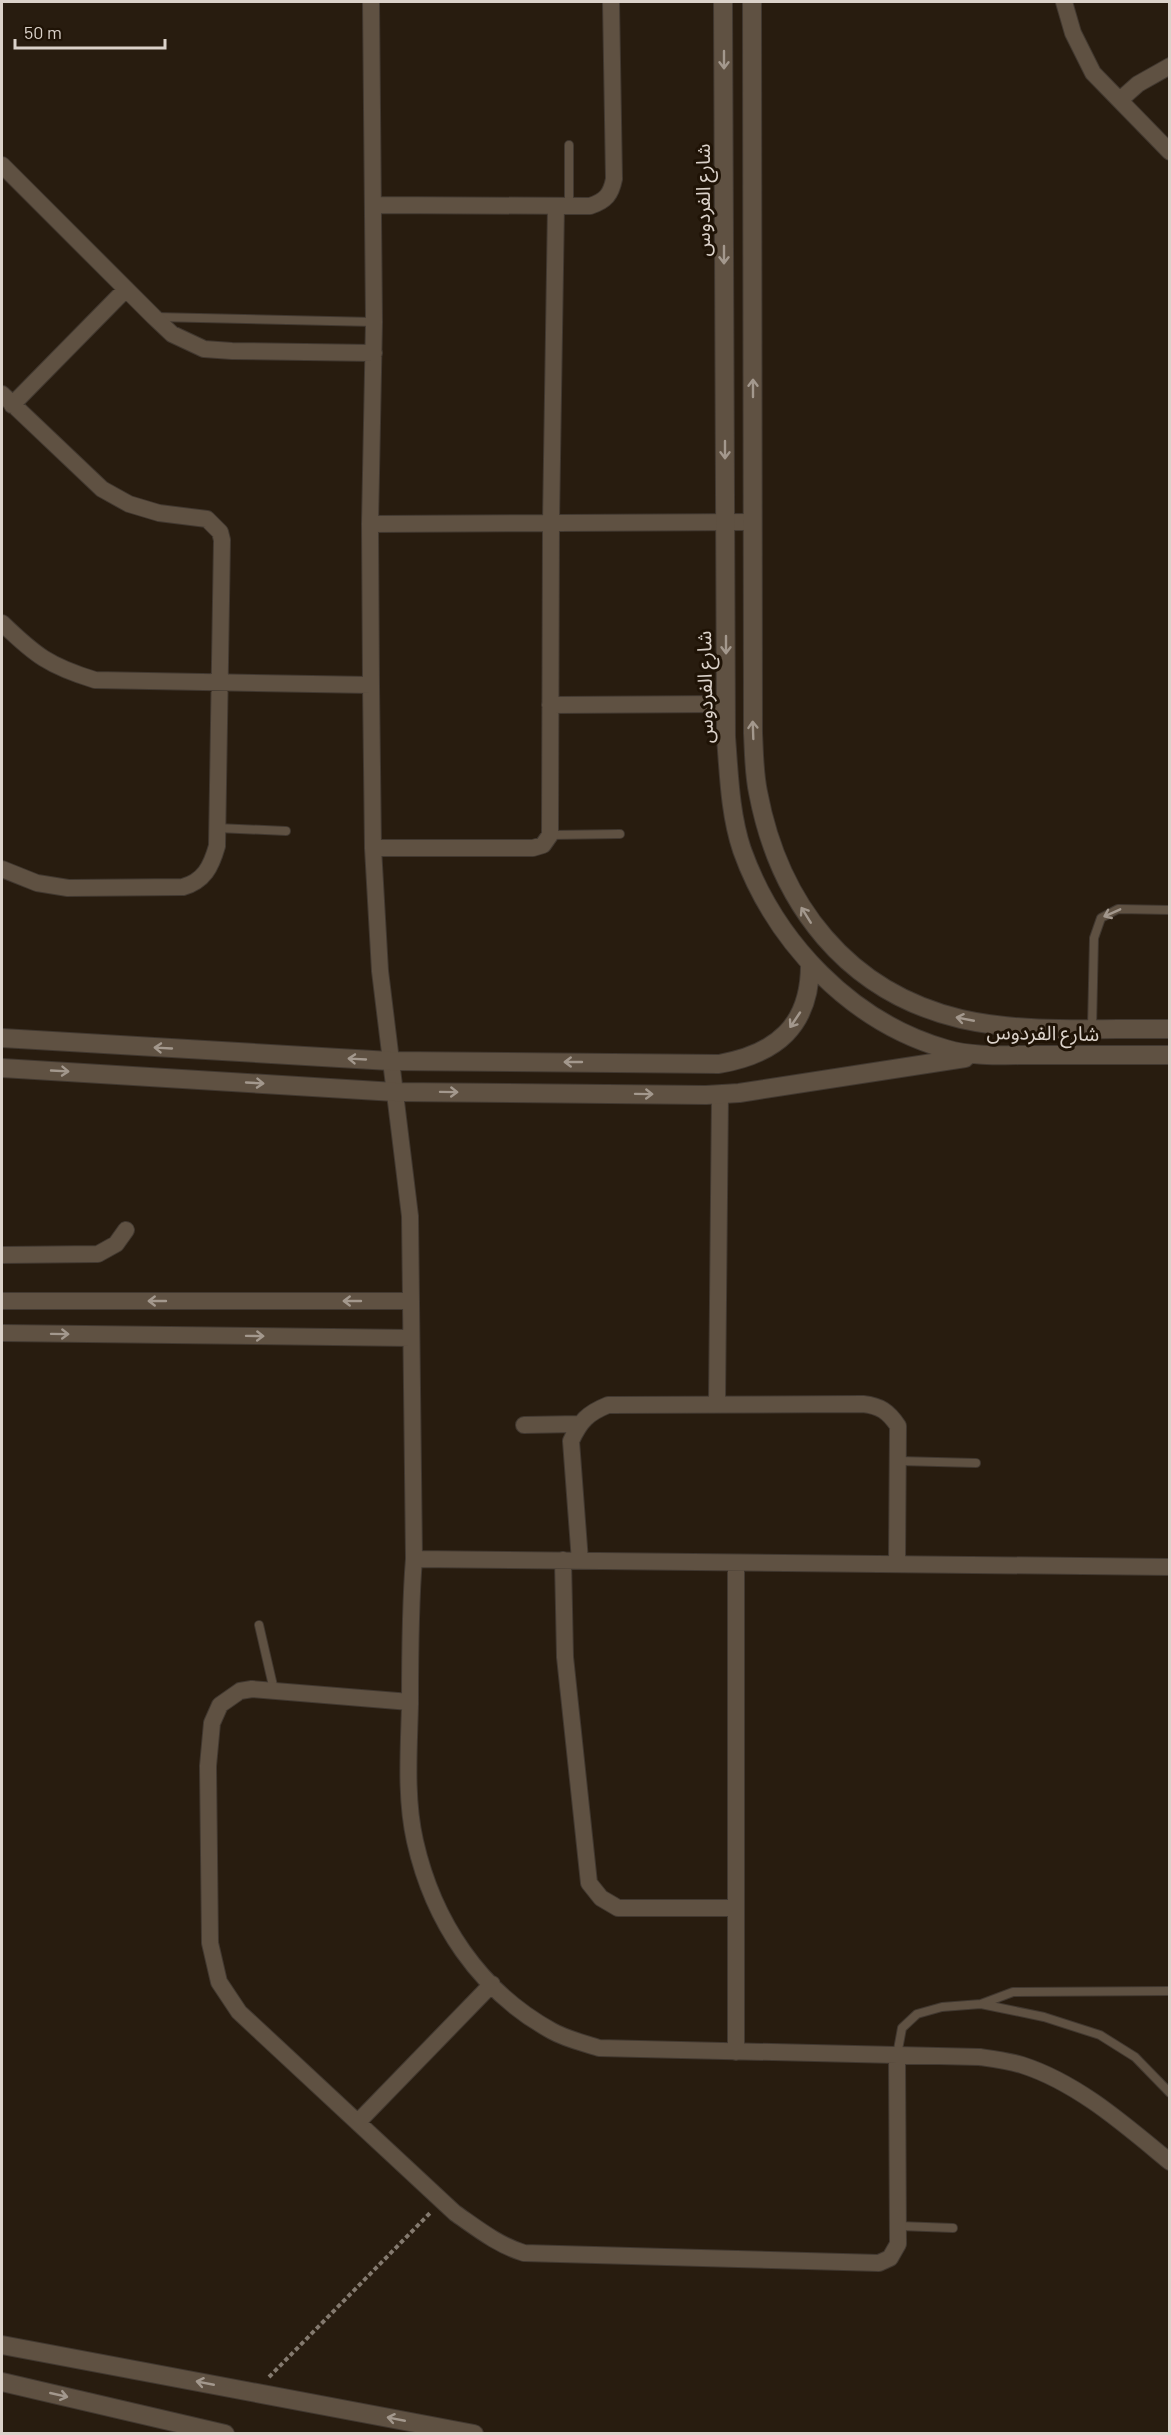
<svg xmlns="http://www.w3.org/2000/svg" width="1171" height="2435" font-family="Barlow,'Noto Sans Arabic',sans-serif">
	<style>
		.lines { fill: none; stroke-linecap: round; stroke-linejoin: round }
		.lane-casing { stroke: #413830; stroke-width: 10 }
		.street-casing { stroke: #413830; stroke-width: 18 }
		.secondary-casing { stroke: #413830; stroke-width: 20 }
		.path { stroke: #847a6f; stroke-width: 4; stroke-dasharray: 4.5 3; stroke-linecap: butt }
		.lane { stroke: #5f5142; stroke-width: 8 }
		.street { stroke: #5f5142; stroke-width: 16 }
		.secondary { stroke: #5f5142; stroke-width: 18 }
		.oneway { stroke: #a3988d }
		.labels { text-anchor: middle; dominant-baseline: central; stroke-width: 6; stroke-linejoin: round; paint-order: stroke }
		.street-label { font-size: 20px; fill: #dbd2ca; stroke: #1f1306 }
	</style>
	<rect width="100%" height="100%" fill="#281c0f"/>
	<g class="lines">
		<defs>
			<path id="lane" d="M569,145V206
				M155,317L374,322
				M217,828L286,831
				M550,835L620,834
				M1092,1028L1094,938L1101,918L1118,909L1170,910
				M899,1461L976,1463
				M259,1625L274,1690
				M981,2004L1013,1992L1170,1991
				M897,2055L902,2028L917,2014L942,2007L981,2004L1044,2017L1100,2035L1135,2057L1170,2093
				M899,2226L953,2228"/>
			<path id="street" d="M371,2L374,322L370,524L371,685
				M1064,2L1073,33L1093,73L1170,152
				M1120,100L1138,84L1170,66
				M2,165L154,317L172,334L204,349L232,351L374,353
				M373,205L590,206C606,201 611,194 614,179L611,2
				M2,394L102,489L129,504L159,513L207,519L220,532L222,540L217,846C211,867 204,881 183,887L68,888L37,883L2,869
				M12,405L126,289
				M370,524L753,522
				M2,623C35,655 49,666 95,680L371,685L373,848L380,971L410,1216L414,1559C410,1607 410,1656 410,1704C409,1749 405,1797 415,1841C433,1921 479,1991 552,2031C566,2039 584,2043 599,2048L980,2057C994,2059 1009,2061 1022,2065C1078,2083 1125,2125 1170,2162
				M550,705L726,704
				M373,848H533L543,845L550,835L551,523L556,206
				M2,1255L98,1254L116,1244L126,1230
				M2,1301H411
				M2,1333L411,1338
				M717,1404L720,1094
				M524,1425L578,1424
				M414,1559L1170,1567
				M563,1560L565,1657L589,1883L601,1898L618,1908H736
				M580,1561L571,1441C580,1421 588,1413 608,1405L863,1404C880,1406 888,1411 898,1426L897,1564
				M736,1563V2052
				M410,1702L252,1689L240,1691L220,1705L212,1723L208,1766L210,1943L219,1982L239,2012L455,2213C478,2229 498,2245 524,2253L879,2263L890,2258L898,2244L897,2055
				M359,2121L492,1984"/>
			<path id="secondary" d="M723,2L726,737C729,775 730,814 742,850C775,942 851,1022 946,1049C973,1057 1005,1055 1033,1055C1078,1055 1124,1055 1170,1055
				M752,2L753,733C754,753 754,773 758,792C779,904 847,992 961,1019C1028,1034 1101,1028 1170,1029
				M2,1038L390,1061L719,1064C776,1054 810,1026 810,965
				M2,1068L395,1092L706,1095L739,1093L965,1058
				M2,2345L474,2434
				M2,2382L225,2434"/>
		</defs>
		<use href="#lane" class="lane-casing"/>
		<use href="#street" class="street-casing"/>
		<use href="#secondary" class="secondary-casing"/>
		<path class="path" d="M269,2377L430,2213"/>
		<use href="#lane" class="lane"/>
		<use href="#street" class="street"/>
		<use href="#secondary" class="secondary"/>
	</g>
	<defs><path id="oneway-shaft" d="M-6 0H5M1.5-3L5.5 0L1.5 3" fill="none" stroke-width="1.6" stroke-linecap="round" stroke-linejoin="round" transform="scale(1.5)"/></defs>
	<g class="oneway">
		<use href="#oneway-shaft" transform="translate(724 60) rotate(90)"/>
		<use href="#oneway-shaft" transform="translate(724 255) rotate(90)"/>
		<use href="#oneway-shaft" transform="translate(753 388) rotate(-90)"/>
		<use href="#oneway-shaft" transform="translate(725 450) rotate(90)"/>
		<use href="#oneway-shaft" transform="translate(726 645) rotate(90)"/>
		<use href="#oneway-shaft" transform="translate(753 730) rotate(-92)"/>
		<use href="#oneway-shaft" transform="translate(1112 913) rotate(156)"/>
		<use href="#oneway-shaft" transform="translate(806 915) rotate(-122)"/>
		<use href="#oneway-shaft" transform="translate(965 1019) rotate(-169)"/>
		<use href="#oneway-shaft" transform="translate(795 1020) rotate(124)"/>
		<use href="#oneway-shaft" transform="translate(163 1048) rotate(-177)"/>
		<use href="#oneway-shaft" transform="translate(357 1059) rotate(-177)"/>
		<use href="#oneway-shaft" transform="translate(573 1062) rotate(-180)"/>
		<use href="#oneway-shaft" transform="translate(60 1071) rotate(3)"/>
		<use href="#oneway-shaft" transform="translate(255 1083) rotate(3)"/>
		<use href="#oneway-shaft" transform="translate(449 1092) rotate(1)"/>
		<use href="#oneway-shaft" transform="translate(644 1094) rotate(1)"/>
		<use href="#oneway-shaft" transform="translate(157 1301) rotate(180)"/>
		<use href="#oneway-shaft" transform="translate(352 1301) rotate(180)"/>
		<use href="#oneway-shaft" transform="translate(60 1334) rotate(1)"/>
		<use href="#oneway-shaft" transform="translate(255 1336) rotate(1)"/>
		<use href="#oneway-shaft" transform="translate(205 2383) rotate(-169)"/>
		<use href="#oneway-shaft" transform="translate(59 2395) rotate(13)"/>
		<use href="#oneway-shaft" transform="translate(396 2419) rotate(-169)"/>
	</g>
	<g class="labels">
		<g class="street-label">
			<text transform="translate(702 200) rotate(-90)">شارع الفردوس</text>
			<text transform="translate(704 687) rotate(-91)">شارع الفردوس</text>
			<text transform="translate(1043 1032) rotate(1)">شارع الفردوس</text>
		</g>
	</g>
	<rect width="1171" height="2435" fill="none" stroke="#dbd2ca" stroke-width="6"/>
	<path d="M15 39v9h150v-9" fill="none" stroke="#dbd2ca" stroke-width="3"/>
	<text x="24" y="39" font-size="18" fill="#dbd2ca" stroke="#1f1306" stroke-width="4.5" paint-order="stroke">50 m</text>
</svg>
